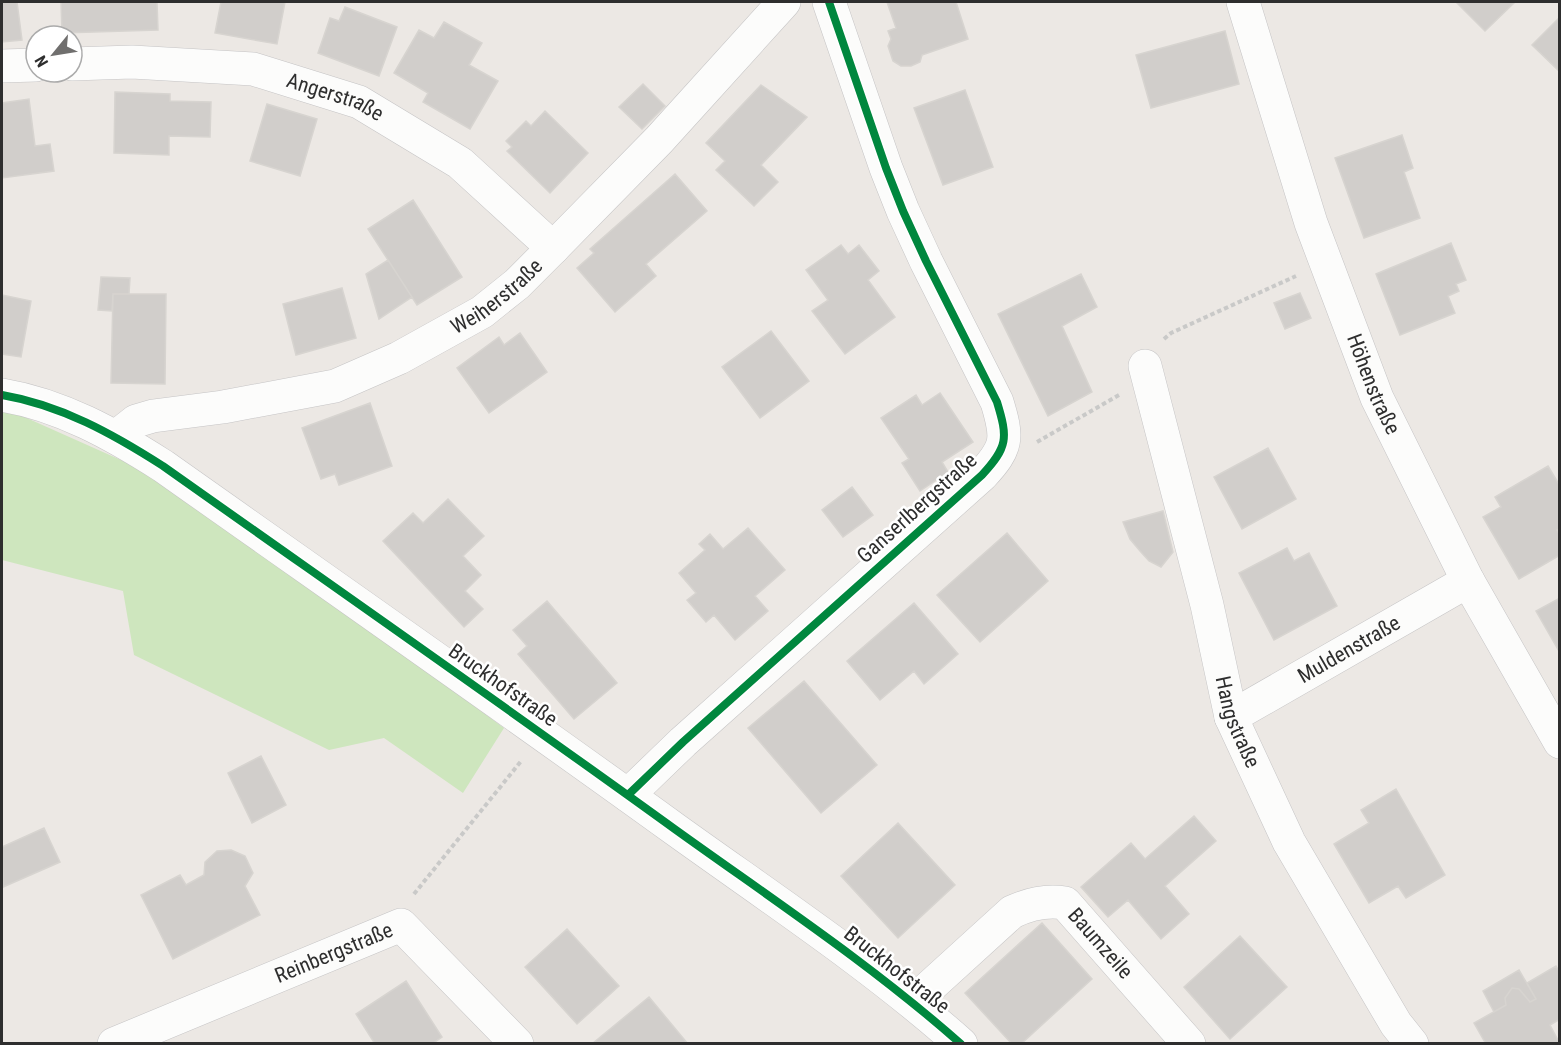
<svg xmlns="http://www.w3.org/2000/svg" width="1561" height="1045" font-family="'Roboto Condensed',sans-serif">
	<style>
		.green { fill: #cee6be }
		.building { fill: #d1cecb; stroke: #d7d4d0; stroke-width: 1.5 }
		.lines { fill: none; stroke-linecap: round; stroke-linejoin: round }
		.minor-casing { stroke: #c5c4c5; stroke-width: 34 }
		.path { stroke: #c9c9c8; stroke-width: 4; stroke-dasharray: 4.5 3; stroke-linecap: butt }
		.minor { stroke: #fcfcfb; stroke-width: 33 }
		.cycleway-casing { stroke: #fff; stroke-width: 11 }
		.cycleway { stroke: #00873e; stroke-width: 8 }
		.labels { text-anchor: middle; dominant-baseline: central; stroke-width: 5; stroke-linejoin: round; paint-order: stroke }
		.street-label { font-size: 21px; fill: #2e2e2e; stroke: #fff }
	</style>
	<rect width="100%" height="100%" fill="#ece8e4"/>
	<path class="green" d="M2,407L177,485L504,728L463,793L384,738L329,750L134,655L123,591L2,560Z"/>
	<path class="building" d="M2,2H17L22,40L2,42Z
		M61,2H157L158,30L62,33Z
		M221,2H285L277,44L215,33Z
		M887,2H956L968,39L922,55L920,62L911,66H901L893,61L888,46L891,39L888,31L896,28Z
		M1456,2H1515L1485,31Z
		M345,7L397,27L379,76L318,53L330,18L339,21Z
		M1560,17V72L1532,45Z
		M444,22L482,43L469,65L498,81L470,129L423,102L428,93L394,73L419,30L434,38Z
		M1225,31L1239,84L1151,108L1136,55Z
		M643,84L665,106L642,129L619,107Z
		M761,85L807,117L761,165L778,182L754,206L716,170L725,161L706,143Z
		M965,90L993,167L943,185L914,108Z
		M115,92L170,94V101L211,102L210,137L169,136V155L114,153Z
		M29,99L35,146L50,144L54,171L2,178V103Z
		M267,104L317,119L300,176L250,161Z
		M545,111L588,153L550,193L507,151L512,147L506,141L526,121L531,126Z
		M1402,135L1413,168L1404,172L1420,218L1364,238L1335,158Z
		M675,174L707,211L646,264L656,276L615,312L577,268L594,253L590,249Z
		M413,200L462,277L417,305L368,229Z
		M1451,243L1466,280L1456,284L1459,291L1448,296L1455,313L1400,335L1376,274Z
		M841,245L848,254L859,245L879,271L868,280L895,317L845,354L812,311L828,300L806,270Z
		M388,260L412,297L379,319L366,274Z
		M1081,274L1097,307L1062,326L1092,392L1048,416L998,314Z
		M101,277L130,278L129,294H113L112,311L98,310Z
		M342,288L356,338L296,355L283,304Z
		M1300,293L1311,318L1285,329L1274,303Z
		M113,294H166L165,384L111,383Z
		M2,295L31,301L21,357L2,354Z
		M771,331L809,381L760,418L722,367Z
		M520,333L547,372L489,413L457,368L499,337L504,345Z
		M940,393L973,442L942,462L948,472L920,491L902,463L909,459L881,418L916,395L922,405Z
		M370,403L392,466L339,485L335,474L321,479L302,428Z
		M1268,448L1296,499L1242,529L1214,477Z
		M1548,466L1560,486V528L1557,530L1560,535V555L1519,579L1483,517L1501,507L1495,497Z
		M852,487L873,515L843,537L822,510Z
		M448,499L484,536L463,556L481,575L465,591L483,609L464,627L383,541L413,513L423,523Z
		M1163,511L1173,552L1161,567L1149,561L1140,551L1130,539L1123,522Z
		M748,528L785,570L755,596L768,611L735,640L714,615L706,622L687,600L696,593L679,573L705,550L699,544L710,534L723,549Z
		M1007,533L1048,581L980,642L937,595Z
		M1287,548L1294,561L1309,553L1337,606L1274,640L1239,573Z
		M1560,598V653L1536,611Z
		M547,601L617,683L574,719L518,654L527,646L513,630Z
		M914,603L958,654L924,684L914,671L880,700L847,661Z
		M804,681L877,765L821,813L748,728Z
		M261,756L286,805L252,823L228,773Z
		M1396,789L1445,875L1406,898L1398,886L1369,903L1334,844L1369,823L1361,810Z
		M1194,816L1216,841L1165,886L1189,914L1161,939L1128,900L1108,917L1081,887L1131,843L1145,859Z
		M898,823L955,885L898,938L841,876Z
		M44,828L60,862L3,887L2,847Z
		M231,850L245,856L253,873L245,886L260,915L173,959L141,895L180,875L186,885L204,875L205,862L217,851Z
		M1042,923L1092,979L1021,1044H1012L965,993Z
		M567,929L619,986L577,1024L525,967Z
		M1240,936L1287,987L1230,1039L1184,987Z
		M1556,966L1560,973V1019L1550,1025L1560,1044H1486L1474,1023L1506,1005L1505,998L1512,988L1519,989L1530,1002L1536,999L1527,983Z
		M1519,970L1536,999L1530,1002L1519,989L1512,988L1505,998L1506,1005L1494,1012L1483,991Z
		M406,981L442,1037L432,1044H375L356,1014Z
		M649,997L688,1044H593V1043Z"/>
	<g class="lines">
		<defs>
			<g id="minor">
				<path id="s1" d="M1243,2L1311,223L1377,398L1468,581L1560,742"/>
				<path id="s2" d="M72,64L132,62L253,69L359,102L460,163L553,248"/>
				<path d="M2,66L36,65"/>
				<path id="s3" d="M1145,366L1207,605L1231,717L1289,842L1396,1024L1412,1044"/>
				<path d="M2,395C61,405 113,434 163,466C334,587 506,707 676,830C772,899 872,965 961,1044"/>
				<path id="s4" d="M117,436L136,421L153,416L223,407L335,386L399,358L482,312L517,284L553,248L659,140L784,2"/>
				<path id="s5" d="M1231,717L1468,581"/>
				<path d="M628,795L683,742L982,475C1008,447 1008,438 997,402L926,261L903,211L886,168L829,2"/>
				<path id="s6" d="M913,1002L1012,912C1029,904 1047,900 1065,903L1189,1044"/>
				<path id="s7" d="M114,1044L401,925L517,1044"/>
			</g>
		</defs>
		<use href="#minor" class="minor-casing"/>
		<path class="path" d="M1164,339L1171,333L1296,276
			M1037,442L1119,395
			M414,894L522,760"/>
		<use href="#minor" class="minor"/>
		<defs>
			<path id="cycleway" d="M2,395C61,405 113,434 163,466C334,587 506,707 676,830C772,899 872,965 961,1044
				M628,795L683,742L982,475C1008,447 1008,438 997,402L926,261L903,211L886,168L829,2"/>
		</defs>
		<use href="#cycleway" class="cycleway-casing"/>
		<use href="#cycleway" class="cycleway"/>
	</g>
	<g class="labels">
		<g class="street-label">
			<text stroke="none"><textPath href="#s2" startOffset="268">Angerstraße</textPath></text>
			<text stroke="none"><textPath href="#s4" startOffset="412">Weiherstraße</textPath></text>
			<text stroke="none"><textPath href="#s1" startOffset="404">Höhenstraße</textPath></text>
			<text transform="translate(917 508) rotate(-42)">Ganserlbergstraße</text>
			<text stroke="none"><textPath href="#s5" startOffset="136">Muldenstraße</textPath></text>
			<text transform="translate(503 685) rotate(35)">Bruckhofstraße</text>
			<text stroke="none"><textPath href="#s3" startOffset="368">Hangstraße</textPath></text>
			<text stroke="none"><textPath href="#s6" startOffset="242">Baumzeile</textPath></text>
			<text stroke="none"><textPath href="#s7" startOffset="238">Reinbergstraße</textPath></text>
			<text transform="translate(897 970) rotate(38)">Bruckhofstraße</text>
		</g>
	</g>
	<rect width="1561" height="1045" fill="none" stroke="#2e2e2e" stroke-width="6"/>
	<g transform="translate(54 54) rotate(240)"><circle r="28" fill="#ffffff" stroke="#ababab" stroke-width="1.5"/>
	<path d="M0-4.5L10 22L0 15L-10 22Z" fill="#706f6e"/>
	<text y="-9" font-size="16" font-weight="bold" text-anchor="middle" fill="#2e2e2e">N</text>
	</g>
</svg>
